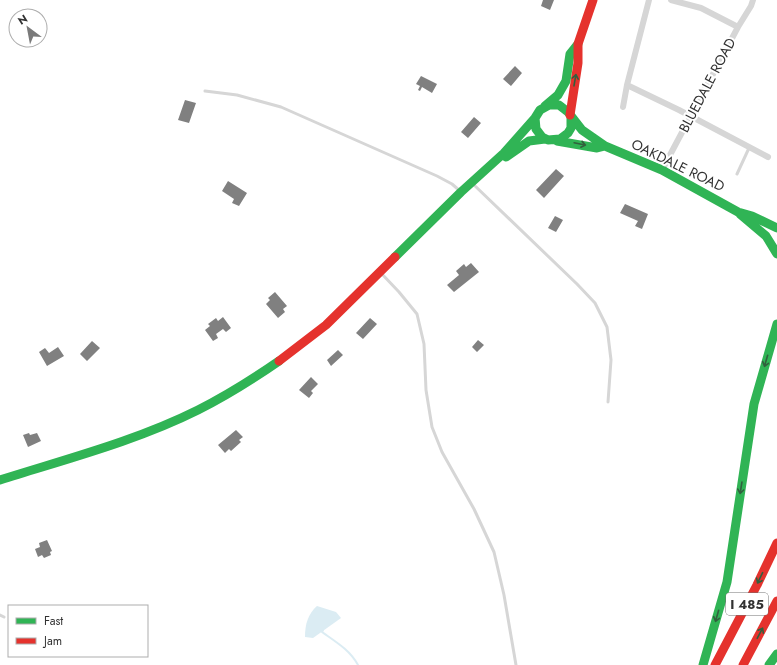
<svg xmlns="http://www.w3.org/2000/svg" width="777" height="665" font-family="Jost,sans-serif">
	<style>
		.water { fill: #dbecf3 }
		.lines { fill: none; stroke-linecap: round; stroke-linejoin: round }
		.stream { stroke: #dbecf3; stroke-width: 2 }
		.building { fill: #808080 }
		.lane { stroke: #d6d6d6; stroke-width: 3 }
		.street { stroke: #d6d6d6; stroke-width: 6 }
		.fast { stroke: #30b455; stroke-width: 9 }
		.jam { stroke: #e5322d; stroke-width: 9 }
		.oneway { stroke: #31603e }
		.labels { text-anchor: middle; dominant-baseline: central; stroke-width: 4; stroke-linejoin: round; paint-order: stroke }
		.shield { fill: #fff; stroke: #707070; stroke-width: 1 }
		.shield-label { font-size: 13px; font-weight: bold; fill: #323232 }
		.street-label { font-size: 14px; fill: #323232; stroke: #fff }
	</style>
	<rect width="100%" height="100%" fill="#fff"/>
	<path class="water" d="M317,606L336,612L341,618L313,638L305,637C305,624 308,614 317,606Z"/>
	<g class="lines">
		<path class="stream" d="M323,630L322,632C336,642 350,650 358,665"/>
	</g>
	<path class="building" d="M543,0H554L550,10L541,6Z
		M515,66L522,73L511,86L503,79Z
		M421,76L437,84L432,93L422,87L420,91L418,90L420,86L416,84Z
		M185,100L196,103L189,123L178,120Z
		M474,117L481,123L468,138L461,132Z
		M556,169L564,176L544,198L536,190Z
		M228,181L247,193L239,206L232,203L234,199L222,191Z
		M625,204L648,214L642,229L635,226L638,221L620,213Z
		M555,216L563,220L556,232L548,228Z
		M471,263L479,272L454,292L447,285L459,275L456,271L464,264L466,267Z
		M275,292L287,306L283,309L285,312L278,318L266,304L270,300L268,298Z
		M223,317L231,328L226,332L223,329L216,334L218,338L213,341L205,330L210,326L208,324L216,318L218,321Z
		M370,318L377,324L363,339L356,333Z
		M478,340L484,345L477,352L472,347Z
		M92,341L100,348L87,361L80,354Z
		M58,347L64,356L47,366L39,352L45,348L49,353Z
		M338,350L343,355L331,366L327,360Z
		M311,377L318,384L311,391L313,393L309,398L299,390Z
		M236,430L243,437L239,440L241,442L231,451L229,449L225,453L218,445Z
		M29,433L30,435L37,433L41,441L28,447L23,435Z
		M47,540L52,551L50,552L51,555L44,558L42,555L38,557L35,549L40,547L39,543Z"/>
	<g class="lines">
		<path class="lane" d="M205,91L237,95L281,107L437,176L452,184L460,191
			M737,174L749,148
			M473,184L577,284L595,303L607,327L611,360L608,402
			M381,273L399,292L417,314L424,344L426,390L432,427L442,452L474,509L494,552L504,595L516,665
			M0,615L4,617"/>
		<path class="street" d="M671,0L701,8L738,27
			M627,85L679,110L768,157
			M623,107L627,85L649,0
			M662,170L738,27L751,6L753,0"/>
		<path class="fast" d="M545,106L558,95L566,81L570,54L578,44
			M571,117V128L568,133L560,139L548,140L542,137L536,129L535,118L540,110L549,105H559L568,112L582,130L605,146L662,170L738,212L752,216L777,228
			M557,141L597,148L605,146
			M506,157L529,141L545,139
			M740,214L766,236L777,254
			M395,257L461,192L504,153L535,118
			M0,480C66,459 136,441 198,410C226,396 253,379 279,361
			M703,665L727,582L754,404L777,324
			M769,665L777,654"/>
		<path class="jam" d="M570,115L578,63V44L593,0
			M279,361L326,325L395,257
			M715,665L757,585L777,543
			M743,665L777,601"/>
	</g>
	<defs><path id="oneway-shaft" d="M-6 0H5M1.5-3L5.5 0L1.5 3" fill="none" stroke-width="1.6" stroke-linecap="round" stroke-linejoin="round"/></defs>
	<g class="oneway">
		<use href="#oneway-shaft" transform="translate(575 80) rotate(-80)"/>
		<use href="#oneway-shaft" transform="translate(580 144) rotate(12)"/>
		<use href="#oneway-shaft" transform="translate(766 361) rotate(106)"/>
		<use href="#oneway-shaft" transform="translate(741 488) rotate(99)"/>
		<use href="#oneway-shaft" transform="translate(760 578) rotate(116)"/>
		<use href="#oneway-shaft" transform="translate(717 616) rotate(106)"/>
		<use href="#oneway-shaft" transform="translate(760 633) rotate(-62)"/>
	</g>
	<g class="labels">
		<rect class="shield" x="726" y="593" width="42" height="22" rx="3"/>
		<g class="shield-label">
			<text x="747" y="604">I 485</text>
		</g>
		<g class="street-label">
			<text transform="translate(707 85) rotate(-62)">BLUEDALE ROAD</text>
			<text transform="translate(678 165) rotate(26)">OAKDALE ROAD</text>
		</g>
	</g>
	<rect x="8" y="605" width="140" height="52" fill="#ffffff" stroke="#adadad"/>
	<rect x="16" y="618" width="20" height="6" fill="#30b455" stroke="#adadad"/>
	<text x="44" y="625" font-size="12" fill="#323232">Fast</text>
	<rect x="16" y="638" width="20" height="6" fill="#e5322d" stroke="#adadad"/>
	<text x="44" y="645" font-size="12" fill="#323232">Jam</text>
	<g transform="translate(28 28) rotate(328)"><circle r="19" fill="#ffffff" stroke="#adadad"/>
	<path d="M0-3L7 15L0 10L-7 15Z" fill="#7a7a7a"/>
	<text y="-6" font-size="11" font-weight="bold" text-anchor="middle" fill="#323232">N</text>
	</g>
</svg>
